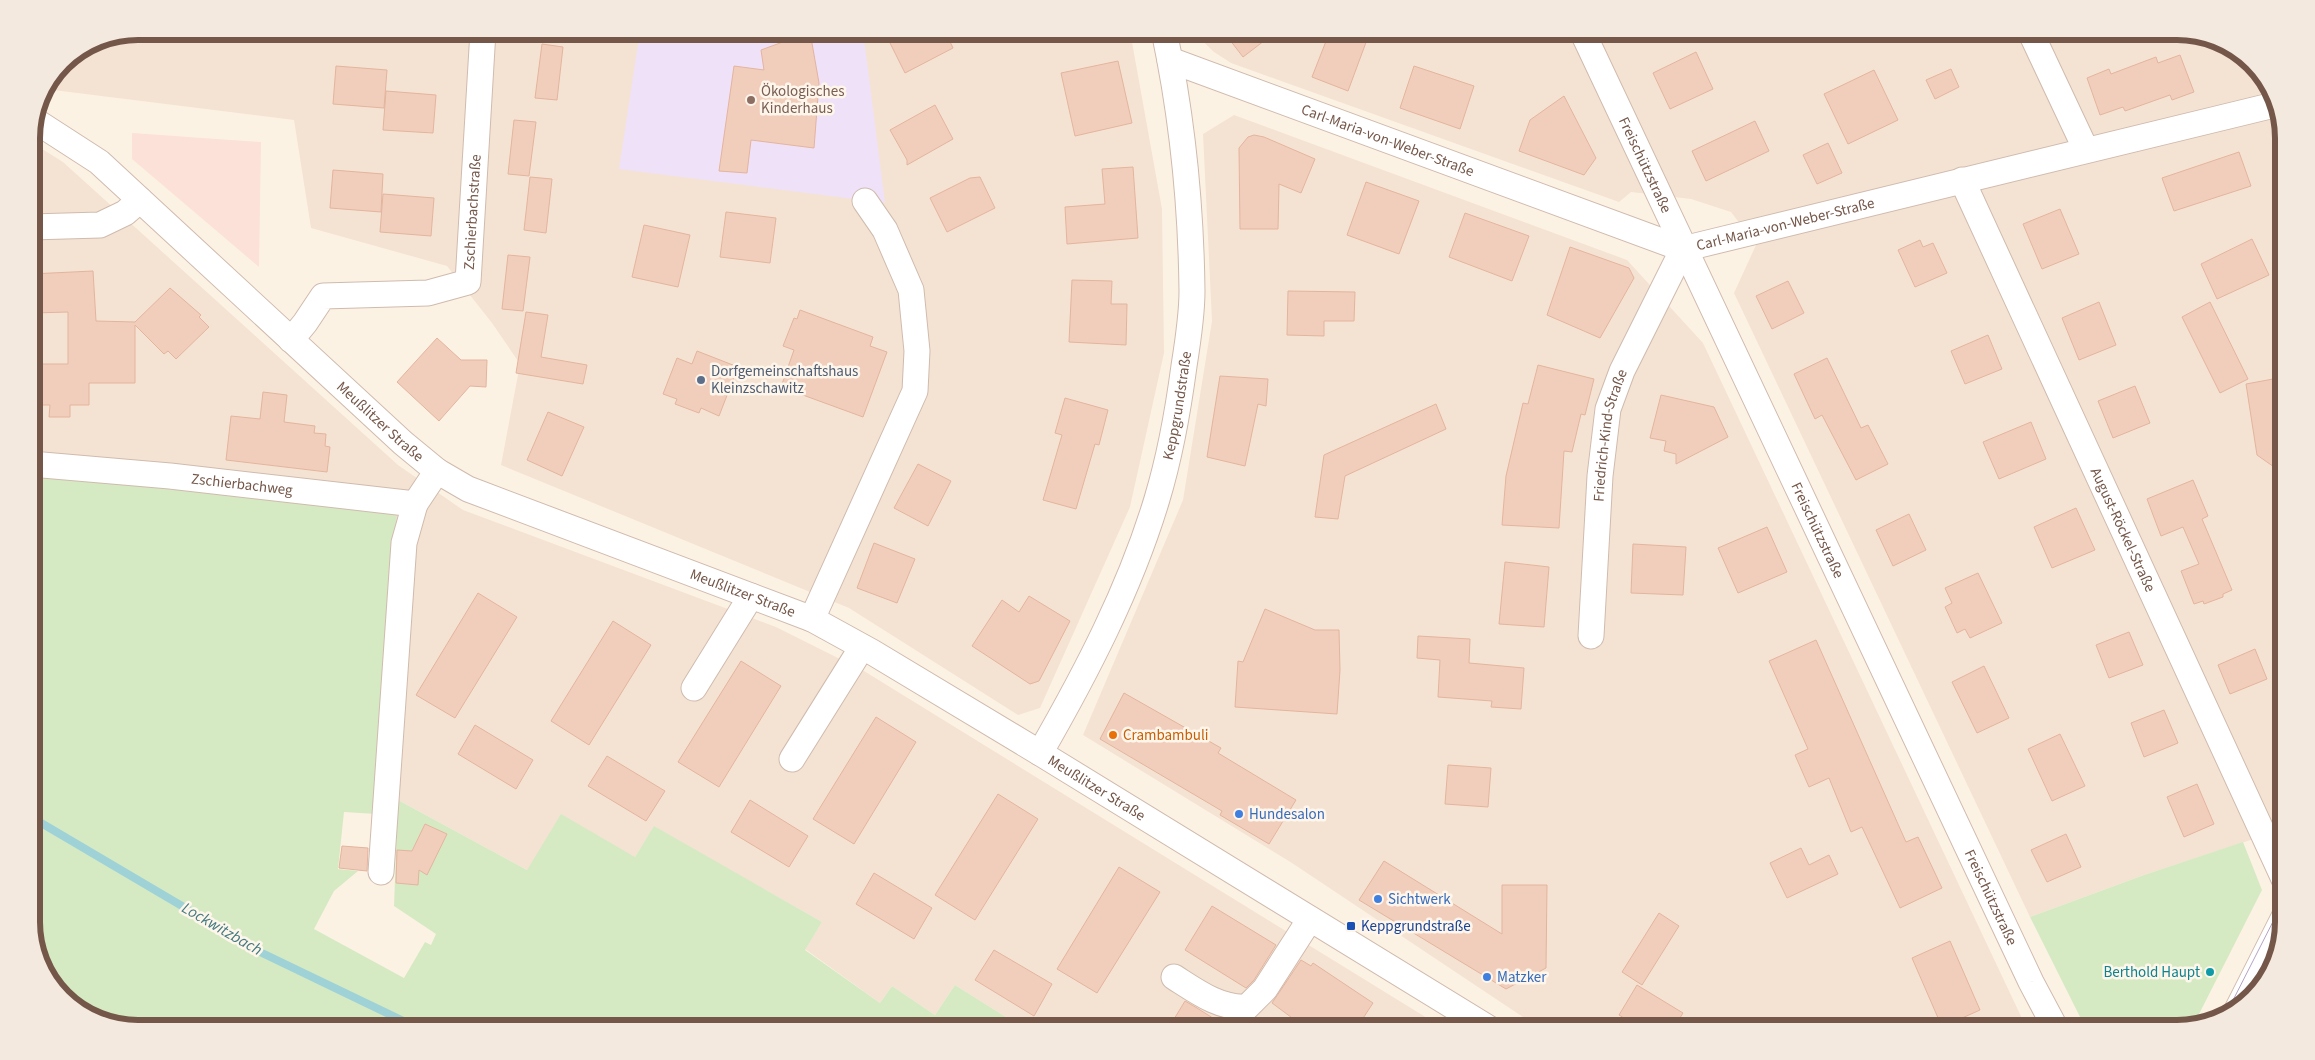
<svg xmlns="http://www.w3.org/2000/svg" width="2315" height="1060" font-family="'Source Sans 3',sans-serif">
	<style>
		.residential { fill: #f4e3d3 }
		.commercial { fill: #fce1d8 }
		.education { fill: #efe1f8 }
		.green { fill: #d5eac3 }
		.lines { fill: none; stroke-linecap: round; stroke-linejoin: round }
		.stream { stroke: #9fd2d7; stroke-width: 8 }
		.building { fill: #f1cebc; stroke: #e4b49d }
		.minor-casing { stroke: #d0bbae; stroke-width: 27 }
		.minor { stroke: #fff; stroke-width: 25 }
		.tram { stroke: #b4a3c6; stroke-width: 1 }
		.education-dot { fill: #8d6e63; stroke: #fff6eb; stroke-width: 2 }
		.service-dot { fill: #5c6f8a; stroke: #fff6eb; stroke-width: 2 }
		.food-dot { fill: #e8710a; stroke: #fff6eb; stroke-width: 2 }
		.shop-dot { fill: #3f7fe0; stroke: #fff6eb; stroke-width: 2 }
		.transit-dot { fill: #1a4fb4; stroke: #fff6eb; stroke-width: 2 }
		.culture-dot { fill: #0f9aa8; stroke: #fff6eb; stroke-width: 2 }
		.labels { text-anchor: middle; dominant-baseline: central; stroke-width: 5; stroke-linejoin: round; paint-order: stroke }
		.education-label { font-size: 15px; fill: #785e54; stroke: #fff6eb; text-anchor: start }
		.street-label { font-size: 15px; fill: #75574a; stroke: #fff6eb }
		.service-label { font-size: 15px; fill: #4e5e75; stroke: #fff6eb; text-anchor: start }
		.food-label { font-size: 15px; fill: #c56008; stroke: #fff6eb; text-anchor: start }
		.shop-label { font-size: 15px; fill: #366cbe; stroke: #fff6eb; text-anchor: start }
		.transit-label { font-size: 15px; fill: #164399; stroke: #fff6eb; text-anchor: start }
		.culture-label { font-size: 15px; fill: #0d838f; stroke: #fff6eb; text-anchor: end }
		.water-label { font-size: 16px; font-style: italic; fill: #417a81; stroke: #fff6eb }
		.rim { fill: none; stroke: #75574a; stroke-width: 6 }
	</style>
	<rect width="100%" height="100%" fill="#fcf2e4"/>
	<path class="residential" d="M138,31H1130L1162,209L1164,353L1130,507L1040,708L1018,715L849,608L501,465L520,364L492,323L447,266L311,228L294,120L45,89L63,62L97,39Z
		M1192,31H2177L2218,39L2266,78L2284,131V829L2144,875L2030,917L1734,293L1756,245L1731,212L1691,199L1631,192L1619,202L1231,63L1214,52Z
		M1234,115L1627,260L1703,343L2027,1029H1541L1292,863L1083,735L1183,500L1212,321L1203,134Z
		M31,142L63,162L398,465L463,510L776,627L864,671L1445,1029H1025L955,985L935,1015L892,986L880,1003L805,949L822,922L654,827L635,857L527,870L398,800L31,471Z"/>
	<path class="commercial" d="M132,133L261,142L259,267L132,159Z"/>
	<path class="education" d="M640,31H863L885,203L619,169Z"/>
	<path class="green" d="M31,471L397,510L376,814L344,812L338,869L358,871L334,891L314,929L404,978L425,942L431,945L436,934L394,906L398,800L527,870L561,814L635,857L654,826L822,922L805,950L880,1003L892,986L935,1015L955,985L1025,1029H138L97,1021L53,987L32,929Z
		M2243,842L2262,890L2194,1024L2177,1029H2086L2030,917L2144,875Z"/>
	<g class="lines">
		<path class="stream" d="M31,817L260,952L420,1029"/>
	</g>
	<path class="building" d="M884,31H945L953,48L905,73Z
		M1223,31H1277L1243,57Z
		M1330,31H1354L1368,37L1348,91L1312,77Z
		M810,32L819,83L814,148L751,140L747,173L719,171L734,66L764,70L761,50Z
		M542,44L563,47L557,100L535,98Z
		M1696,52L1713,89L1670,109L1653,73Z
		M2180,55L2194,92L2172,100L2170,95L2125,111L2123,107L2100,115L2087,78L2109,69L2111,74L2156,57L2158,63Z
		M1118,61L1132,123L1075,136L1061,73Z
		M336,66L387,70L384,108L333,104Z
		M1414,66L1474,86L1460,129L1400,108Z
		M1951,69L1959,87L1935,99L1926,80Z
		M1874,70L1898,120L1848,144L1824,94Z
		M386,91L436,95L433,133L383,130Z
		M1564,96L1596,158L1584,175L1519,151L1530,120Z
		M935,105L953,139L907,165V160L890,130Z
		M514,120L536,122L529,176L508,174Z
		M1755,121L1769,151L1706,181L1692,151Z
		M1254,135L1264,137L1315,159L1301,193L1279,184L1278,229H1240L1239,148L1248,137Z
		M1828,143L1842,173L1817,184L1803,155Z
		M2239,152L2251,186L2174,211L2162,178Z
		M1133,167L1138,238L1067,244L1065,207L1105,204L1102,169Z
		M333,170L383,174L381,212L330,208Z
		M530,177L552,179L546,233L524,230Z
		M980,177L995,208L947,232L930,198L970,178Z
		M1366,182L1419,201L1399,254L1347,235Z
		M383,194L434,198L431,236L380,232Z
		M2060,209L2079,254L2042,269L2023,224Z
		M726,212L776,218L770,263L720,257Z
		M1465,213L1529,236L1512,281L1449,257Z
		M644,225L690,235L678,287L632,277Z
		M2252,239L2269,275L2217,299L2201,264Z
		M1920,240L1923,247L1933,243L1947,273L1915,287L1898,250Z
		M1570,247L1629,268L1634,278L1600,338L1547,315Z
		M508,255L530,257L523,311L502,309Z
		M93,271L96,321L135,322L170,288L201,315L199,317L209,327L176,359L168,351L164,354L135,325V383H89V405H70V417H49L50,405H34V364H68V312L33,313L31,274Z
		M1072,280L1112,281L1111,304H1127L1126,345L1069,342Z
		M1788,281L1804,313L1772,329L1756,296Z
		M1288,291L1355,292L1354,321H1324V336L1287,335Z
		M2099,302L2116,345L2079,360L2062,318Z
		M2210,302L2248,379L2220,393L2182,317Z
		M800,310L873,337L870,346L887,352L863,417L781,387L794,350L783,346L794,318L797,319Z
		M526,312L548,315L541,357L587,365L583,384L516,373Z
		M1988,335L2002,369L1965,384L1951,351Z
		M437,338L461,360H487L486,387L470,386L439,421L397,382Z
		M697,351L738,367L719,416L701,408L699,413L675,404L677,399L663,394L677,358L692,364Z
		M1827,358L1861,428L1868,425L1888,464L1856,480L1822,415L1815,419L1794,374Z
		M1538,365L1594,379L1585,415L1581,414L1572,452L1564,451L1559,528L1502,525L1506,476L1523,403L1528,404Z
		M1220,376L1268,379L1266,406L1258,404L1245,466L1207,457Z
		M2284,377V474L2257,455L2246,384Z
		M2135,386L2150,423L2113,438L2098,401Z
		M263,392L287,395L284,422L315,426L314,433L326,434L325,446L330,447L327,472L226,460L231,416L260,419Z
		M1661,395L1714,407L1728,437L1676,464V454L1664,451L1666,441L1650,438Z
		M1065,398L1108,410L1099,445L1095,444L1076,509L1043,500L1062,435L1055,433Z
		M1436,404L1446,429L1345,476L1338,519L1315,517L1324,455Z
		M548,412L584,427L562,476L527,460Z
		M2031,422L2046,459L1999,479L1983,442Z
		M918,464L951,481L928,526L894,508Z
		M2193,480L2208,516L2202,519L2232,590L2223,594V597L2204,604L2203,601L2194,604L2181,571L2199,564L2183,527L2161,536L2147,499Z
		M2076,508L2095,550L2052,568L2034,527Z
		M1909,514L1926,550L1893,566L1876,530Z
		M1767,527L1787,572L1738,593L1718,548Z
		M874,543L915,559L897,603L857,588Z
		M1633,544L1686,547L1683,595L1631,593Z
		M1505,562L1549,567L1544,627L1499,624Z
		M1978,573L2002,623L1970,638L1965,629L1957,633L1945,607L1952,603L1945,588Z
		M478,593L517,617L455,718L416,695Z
		M1029,596L1070,621L1039,681L1030,684L972,646L1002,600L1019,612Z
		M1265,609L1315,630H1339L1340,670L1337,714L1235,707L1238,661L1243,662Z
		M613,621L651,645L589,745L551,721Z
		M2129,632L2143,665L2109,678L2096,645Z
		M1418,636L1470,639L1469,663L1524,668L1521,709L1491,707L1492,701L1438,697L1440,660L1417,658Z
		M1816,640L1906,842L1918,837L1942,888L1900,908L1862,827L1851,832L1829,778L1809,787L1795,755L1808,749L1769,661Z
		M2255,649L2267,679L2230,694L2218,665Z
		M741,661L781,686L719,787L678,762Z
		M1984,666L2009,718L1977,733L1952,682Z
		M1124,693L1221,748L1218,753L1296,800L1269,844L1220,815L1222,811L1100,739Z
		M2164,710L2178,743L2144,757L2131,723Z
		M876,717L916,742L854,844L813,819Z
		M475,725L533,760L516,789L458,754Z
		M2060,734L2085,786L2052,801L2028,749Z
		M607,756L665,791L646,821L588,786Z
		M1448,765L1491,768L1488,807L1445,804Z
		M2197,784L2214,824L2184,837L2167,797Z
		M998,794L1038,819L975,920L935,895Z
		M750,800L808,836L789,867L731,832Z
		M425,824L447,834L427,875L419,870L418,885L396,883L397,850L412,851Z
		M2066,834L2081,867L2047,882L2031,850Z
		M342,846L368,848L367,871L339,868Z
		M1801,848L1809,865L1829,855L1838,874L1787,898L1770,863Z
		M1384,861L1502,934V885H1547L1546,968L1506,989L1359,900Z
		M1119,867L1160,892L1097,993L1057,969Z
		M874,873L932,908L914,939L856,904Z
		M1212,906L1276,945L1254,980L1246,988L1185,950Z
		M1659,913L1679,926L1642,985L1622,972Z
		M1950,941L1980,1010L1942,1027L1912,958Z
		M994,950L1052,984L1034,1016L975,980Z
		M1301,960L1311,966L1313,963L1373,1003L1356,1029H1307L1272,1003Z
		M1637,985L1683,1013L1673,1029H1642L1619,1015Z
		M1185,1001L1197,1008L1230,1029H1168Z"/>
	<g class="lines">
		<defs>
			<g id="minor">
				<path id="s1" d="M1582,31L2031,982L2056,1029"/>
				<path d="M2030,31L2086,150"/>
				<path id="s2" d="M1170,60L1683,249L2274,105"/>
				<path id="s3" d="M34,120L99,162L403,443L437,471L468,489L812,619L872,652L1040,753L1490,1029"/>
				<path id="s4" d="M1962,180L2284,879"/>
				<path d="M31,227L100,225L125,213L140,200"/>
				<path id="s5" d="M291,340L305,323L323,296L428,293L468,282L483,31"/>
				<path id="s6" d="M31,464L170,476L415,504L437,471"/>
				<path d="M812,619L915,391L917,351L911,290L885,230L865,201"/>
				<path id="s7" d="M1591,636L1600,476L1608,409L1622,371L1683,249"/>
				<path d="M694,688L751,596"/>
				<path id="s8" d="M1040,753C1086,673 1130,589 1157,499C1170,456 1178,411 1184,366C1188,341 1192,316 1192,291C1191,205 1182,116 1164,31"/>
				<path d="M792,759L862,647"/>
				<path d="M381,872L404,543L415,504"/>
				<path d="M1174,977C1196,991 1220,1009 1247,1007L1265,989L1310,919"/>
				<path d="M2237,1010L2284,917"/>
			</g>
		</defs>
		<use href="#minor" class="minor-casing"/>
		<use href="#minor" class="minor"/>
		<path class="tram" d="M2255,988L2281,938
			M2226,1014L2284,900"/>
	</g>
	<circle class="education-dot" cx="751" cy="100" r="5"/>
	<circle class="service-dot" cx="701" cy="380" r="5"/>
	<circle class="food-dot" cx="1113" cy="735" r="5"/>
	<g class="shop-dot">
		<circle cx="1239" cy="814" r="5"/>
		<circle cx="1378" cy="899" r="5"/>
		<circle cx="1487" cy="977" r="5"/>
	</g>
	<rect class="transit-dot" x="1346" y="921" width="10" height="10" rx="2.5"/>
	<circle class="culture-dot" cx="2210" cy="972" r="5"/>
	<g class="labels">
		<g class="education-label">
			<text x="761" y="91">Ökologisches<tspan x="761" dy="17">Kinderhaus</tspan></text>
		</g>
		<g class="street-label">
			<text stroke="none"><textPath href="#s2" startOffset="232">Carl-Maria-von-Weber-Straße</textPath></text>
			<text stroke="none"><textPath href="#s1" startOffset="148">Freischützstraße</textPath></text>
			<text stroke="none"><textPath href="#s5" startOffset="271">Zschierbachstraße</textPath></text>
			<text stroke="none"><textPath href="#s2" startOffset="652">Carl-Maria-von-Weber-Straße</textPath></text>
			<text stroke="none"><textPath href="#s8" startOffset="376">Keppgrundstraße</textPath></text>
			<text stroke="none"><textPath href="#s3" startOffset="460">Meußlitzer Straße</textPath></text>
			<text stroke="none"><textPath href="#s7" startOffset="202">Friedrich-Kind-Straße</textPath></text>
			<text stroke="none"><textPath href="#s6" startOffset="212">Zschierbachweg</textPath></text>
			<text stroke="none"><textPath href="#s4" startOffset="385">August-Röckel-Straße</textPath></text>
			<text stroke="none"><textPath href="#s1" startOffset="552">Freischützstraße</textPath></text>
			<text stroke="none"><textPath href="#s3" startOffset="865">Meußlitzer Straße</textPath></text>
			<text stroke="none"><textPath href="#s3" startOffset="1270">Meußlitzer Straße</textPath></text>
			<text stroke="none"><textPath href="#s1" startOffset="958">Freischützstraße</textPath></text>
		</g>
		<g class="service-label">
			<text x="711" y="371">Dorfgemeinschaftshaus<tspan x="711" dy="17">Kleinzschawitz</tspan></text>
		</g>
		<g class="food-label">
			<text x="1123" y="735">Crambambuli</text>
		</g>
		<g class="shop-label">
			<text x="1249" y="814">Hundesalon</text>
			<text x="1388" y="899">Sichtwerk</text>
			<text x="1497" y="977">Matzker</text>
		</g>
		<g class="transit-label">
			<text x="1361" y="926">Keppgrundstraße</text>
		</g>
		<g class="culture-label">
			<text x="2200" y="972">Berthold Haupt</text>
		</g>
		<g class="water-label">
			<text transform="translate(222 929) rotate(30)">Lockwitzbach</text>
		</g>
	</g>
	<path d="M0 0H2315V1060H0ZM138 40H2177A98 98 0 0 1 2275 138V922A98 98 0 0 1 2177 1020H138A98 98 0 0 1 40 922V138A98 98 0 0 1 138 40Z" fill="#f4e9de" fill-rule="evenodd"/>
	<path class="rim" d="M138 40H2177A98 98 0 0 1 2275 138V922A98 98 0 0 1 2177 1020H138A98 98 0 0 1 40 922V138A98 98 0 0 1 138 40Z"/>
</svg>
